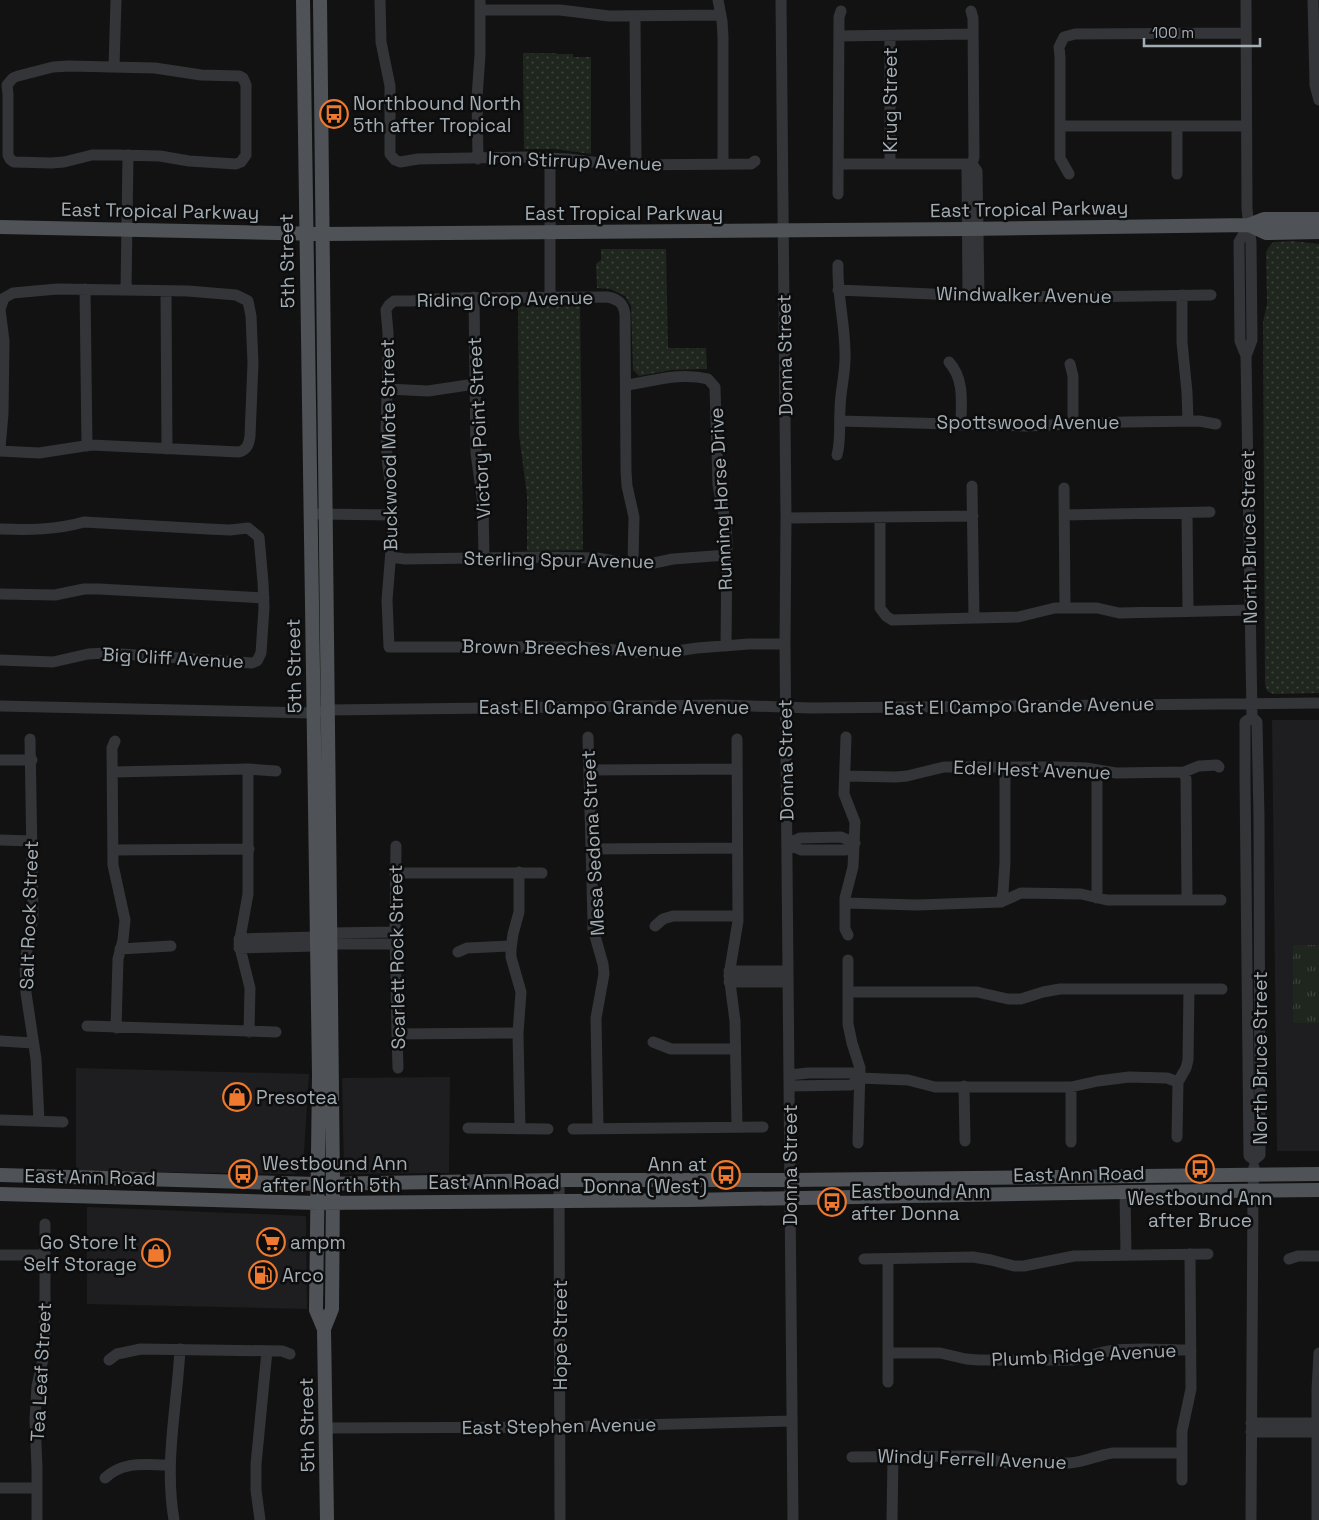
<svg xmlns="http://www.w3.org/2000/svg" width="1319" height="1520" font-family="'Space Grotesk',sans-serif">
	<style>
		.built { fill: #1e1e20 }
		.grass { fill: url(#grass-tufts) }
		.park { fill: url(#park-dots) }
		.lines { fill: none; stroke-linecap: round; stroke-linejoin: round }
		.minor { stroke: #333538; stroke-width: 11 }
		.major { stroke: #4f5357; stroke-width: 14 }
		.labels { text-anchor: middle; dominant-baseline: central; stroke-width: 5; stroke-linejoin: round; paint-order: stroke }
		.street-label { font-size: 19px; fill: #a3adb4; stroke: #0d0d0e }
		.poi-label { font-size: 19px; fill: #a3adb4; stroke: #0d0d0e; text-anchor: start }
	</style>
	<defs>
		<pattern id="grass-tufts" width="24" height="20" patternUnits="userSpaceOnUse" patternTransform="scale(1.25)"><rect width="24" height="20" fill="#1f261e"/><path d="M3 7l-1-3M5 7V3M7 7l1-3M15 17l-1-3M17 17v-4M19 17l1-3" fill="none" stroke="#3c433c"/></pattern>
		<pattern id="park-dots" width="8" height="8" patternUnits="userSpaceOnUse" patternTransform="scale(1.25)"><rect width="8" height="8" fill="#1f261e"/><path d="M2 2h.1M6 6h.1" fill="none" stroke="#3c433c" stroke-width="1.8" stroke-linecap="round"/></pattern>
	</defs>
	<rect width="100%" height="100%" fill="#121213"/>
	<path class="built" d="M1272,720H1319V1151H1277Z
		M76,1068L309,1074L303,1168L294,1174L76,1171Z
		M450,1077L449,1173L344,1174L342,1078Z
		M87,1207L306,1216L307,1309L87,1304Z"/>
	<path class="grass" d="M1293,945H1319V1023H1293Z"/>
	<path class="park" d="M523,53H556L557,54H573V57H591V154L555,149H524Z
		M1293,241L1319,244V693L1273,694L1267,691L1265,684L1263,322L1267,304L1266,252L1271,244L1274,242Z
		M601,249H666L668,348H706L707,369L672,370L639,376L633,370L631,306L625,296L610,289L597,288L596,264L601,260Z
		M580,305L583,550L527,551V495L519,435L518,306Z"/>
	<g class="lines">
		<path class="minor" d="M380,0L381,42L390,86V154L395,160L400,162L418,159L525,157L569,159L615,165L751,164L755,161
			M718,0L722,21L723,36V164
			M781,0L786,518L785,644L793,1520
			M1313,0L1315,85L1319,100
			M480,10H560L609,16L721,15
			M635,17L636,165
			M839,36L973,34
			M890,36V164
			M69,66L155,68L201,75L239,76L243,78L246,85V155L241,162L236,164L189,161L160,156L115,155H92L64,162L51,163L14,162L10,159L8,155V94L7,85L13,78L18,76L53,67Z
			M114,67L116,0
			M1060,126H1246
			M1177,126V174
			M550,158V297
			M478,159L477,97L480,55V0
			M839,164H972
			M972,164L977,171L979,296
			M1069,174L1060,158V57L1059,47L1064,37L1075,34L1246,33
			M838,194L839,17L841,11
			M1249,225L1239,242L1240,341L1246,356L1252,717L1257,722L1259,817L1260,1155L1254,1160L1249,1156L1245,778V722L1252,717
			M85,289L87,446
			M126,290L128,155
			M838,290L979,296L1079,297L1211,295
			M166,291L167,449
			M1182,295V342L1187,392L1188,421
			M968,296L967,170L972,164L974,157L973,18L971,11
			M474,297L476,453L483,504L484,559
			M1246,356L1252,340L1251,242L1247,209L1246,0
			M949,362C965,380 961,403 961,425
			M1070,364L1073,376V423
			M626,385C654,381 681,372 708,379L715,387L718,485L726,525L727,541L726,646
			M387,389L428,391L475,384
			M840,421L1026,426L1125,422L1199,421L1216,424
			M0,448L3,414L4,341L0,309L4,298L13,293L57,289L188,291L236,295L248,301L251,316L253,363L250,436C249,444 247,450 239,452L91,445L39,453L0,451
			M837,455C841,441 839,425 840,410C840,391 846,372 845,353C845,323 837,295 838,265
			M972,486L974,618
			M1064,488L1065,608
			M1187,513L1188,611
			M319,514L393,515
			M1064,515L1210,512
			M880,517V608L886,616L892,620L1018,617L1055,608H1097L1119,613L1251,610
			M786,518L973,516
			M0,529C29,530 56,530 84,522L208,529L230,530L248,528L259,537L263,582L264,608L261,653L257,661L252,663L106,653L88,654L53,662L0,660
			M391,557L405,559L540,557L597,558L626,563L649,564L673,559L727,555
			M633,563L634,517L627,486L626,471L625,315C624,303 618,299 607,297L447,298L411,301H394L389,305L386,310L388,333V355L386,433L387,458L393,503V526L387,600L389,647H584L636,652L663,653L697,648L749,644H785
			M0,594L55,595L84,589H99L264,598
			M0,706L313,713L328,710L724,705L811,708L1319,703
			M588,737L593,920V929L603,964L604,974L596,1018L598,1128
			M846,737L844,794L855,822L853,867L845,898V929L848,935
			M30,739L33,917L25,961L26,993L36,1059L39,1121
			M737,739L738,921L729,975L735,1021L737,1127
			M115,741L112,748L113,865L125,920L123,940L118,959L116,1028
			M0,760H32
			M248,769V894L239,944L250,988L249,1032
			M589,770L737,769
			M1097,770V898
			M113,772L248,769L276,771
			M1184,772L1186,779L1187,900
			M845,776L896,777L907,776L944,767H1057L1086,768L1116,773L1184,772L1199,766L1217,765L1219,767
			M841,837L855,843L846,850H801L787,844L800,838Z
			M0,840L32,841
			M396,846L395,932L397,1034L398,1068
			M591,849L737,848
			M114,850L249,849
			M519,872V912L513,934L511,949V957L521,992L518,1033L520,1129
			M395,873H542
			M1001,902L1003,893L1005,862V767
			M845,903L917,905L1001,902L1021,893L1081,894L1107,900H1221
			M655,926L663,919L673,916H738
			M330,933L395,932
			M239,939L317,937
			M330,944H396
			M239,948L317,946
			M120,949L171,946
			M458,952L467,948L511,946
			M848,960V1024L852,1043L860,1068L858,1143
			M729,971H788
			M729,982H788
			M848,992H977L1008,999H1021L1043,992L1060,989H1222
			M87,1026L276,1032
			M397,1034L518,1033
			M0,1041L33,1043
			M653,1042L671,1049H735
			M789,1075L808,1073H853L860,1078L908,1080L935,1087H1071L1098,1081L1129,1077L1167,1078L1178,1082
			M789,1086L851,1085L860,1078
			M964,1086L965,1141
			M1071,1087V1142
			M0,1120L63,1122
			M468,1128L548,1129
			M573,1129L763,1127
			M1177,1137L1178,1082L1186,1068L1188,1060L1189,989
			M559,1180L560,1520
			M1125,1192L1126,1255
			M0,1255H45
			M864,1259L973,1257L991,1260L1014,1266H1024L1074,1256L1208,1254
			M888,1259V1382
			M1289,1259L1298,1256H1319
			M888,1353H940L966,1359L979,1360H1072C1085,1358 1096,1353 1109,1351C1134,1347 1165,1350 1191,1350
			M109,1360L117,1354L141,1349L282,1351L290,1354
			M1251,1423H1317
			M326,1428L560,1427L791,1421
			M1251,1432H1317
			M852,1457L975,1456L1006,1463H1070C1085,1462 1098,1455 1113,1453H1181
			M105,1478C124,1460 146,1465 170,1465
			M1182,1480V1431L1191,1389L1190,1254
			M0,1488H37
			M37,1520V1468L35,1420L37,1386L43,1359L45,1339V1224
			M174,1520C164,1461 177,1408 180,1349
			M260,1520L256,1490V1464L267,1351
			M892,1520L893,1457
			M1251,1520L1253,1191L1254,1167
			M1317,1520V1390L1319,1353"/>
		<path class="major" d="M303,0L319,1075L316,1310L324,1329
			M320,0L333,1184L332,1309L324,1329L327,1520
			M1249,225L1266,233L1319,232
			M0,227L323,234L967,229L1249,225L1264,219H1319
			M0,1175L317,1184L559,1180H790L1319,1174
			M0,1194L317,1203L689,1200L1125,1192L1319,1190"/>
	</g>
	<defs>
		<symbol id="bus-ring" viewBox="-11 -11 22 22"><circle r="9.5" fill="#0d0d0e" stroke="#ee792f" stroke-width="1.5"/><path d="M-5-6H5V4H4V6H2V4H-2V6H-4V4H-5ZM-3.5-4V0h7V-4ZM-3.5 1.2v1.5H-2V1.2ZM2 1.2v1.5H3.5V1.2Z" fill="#ee792f"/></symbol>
		<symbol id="shop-ring" viewBox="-11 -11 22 22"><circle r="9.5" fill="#0d0d0e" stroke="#ee792f" stroke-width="1.5"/><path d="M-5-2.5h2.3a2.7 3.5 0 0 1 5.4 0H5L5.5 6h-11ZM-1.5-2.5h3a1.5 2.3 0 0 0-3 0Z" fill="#ee792f"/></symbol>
		<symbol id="supermarket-ring" viewBox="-11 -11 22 22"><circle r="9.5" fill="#0d0d0e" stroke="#ee792f" stroke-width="1.5"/><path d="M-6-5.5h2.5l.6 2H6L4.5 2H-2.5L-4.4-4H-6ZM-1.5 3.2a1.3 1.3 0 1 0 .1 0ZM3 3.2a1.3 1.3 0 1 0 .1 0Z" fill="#ee792f"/></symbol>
		<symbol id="fuel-ring" viewBox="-11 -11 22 22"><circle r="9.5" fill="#0d0d0e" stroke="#ee792f" stroke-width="1.5"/><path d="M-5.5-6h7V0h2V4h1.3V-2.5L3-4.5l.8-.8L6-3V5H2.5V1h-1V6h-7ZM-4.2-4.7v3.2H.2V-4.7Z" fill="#ee792f"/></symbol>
	</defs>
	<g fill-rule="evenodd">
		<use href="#bus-ring" x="318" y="98" width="32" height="32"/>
		<use href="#shop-ring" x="221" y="1081" width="32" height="32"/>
		<use href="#bus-ring" x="1184" y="1153" width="32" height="32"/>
		<use href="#bus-ring" x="227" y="1158" width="32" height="32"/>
		<use href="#bus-ring" x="710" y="1159" width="32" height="32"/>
		<use href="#bus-ring" x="816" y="1186" width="32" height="32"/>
		<use href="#supermarket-ring" x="255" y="1226" width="32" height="32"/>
		<use href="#shop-ring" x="140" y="1237" width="32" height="32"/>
		<use href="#fuel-ring" x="247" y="1259" width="32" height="32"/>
	</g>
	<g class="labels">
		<g class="street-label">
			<text transform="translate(890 100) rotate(-90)">Krug Street</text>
			<text transform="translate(575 161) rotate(2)">Iron Stirrup Avenue</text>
			<text transform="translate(1029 209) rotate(-1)">East Tropical Parkway</text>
			<text transform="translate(160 211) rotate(1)">East Tropical Parkway</text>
			<text x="624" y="213">East Tropical Parkway</text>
			<text transform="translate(287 261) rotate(-91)">5th Street</text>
			<text transform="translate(1024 295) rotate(1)">Windwalker Avenue</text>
			<text transform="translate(505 299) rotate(-1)">Riding Crop Avenue</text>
			<text transform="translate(785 355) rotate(-91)">Donna Street</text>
			<text x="1028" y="422">Spottswood Avenue</text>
			<text transform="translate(479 428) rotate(-93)">Victory Point Street</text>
			<text transform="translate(389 445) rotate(-91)">Buckwood Mote Street</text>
			<text transform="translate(721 499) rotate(-93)">Running Horse Drive</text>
			<text transform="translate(1249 537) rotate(-91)">North Bruce Street</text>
			<text transform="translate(559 560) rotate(1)">Sterling Spur Avenue</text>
			<text transform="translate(572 648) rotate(1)">Brown Breeches Avenue</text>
			<text transform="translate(173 658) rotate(3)">Big Cliff Avenue</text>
			<text transform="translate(294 666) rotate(-91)">5th Street</text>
			<text transform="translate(1019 706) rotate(-1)">East El Campo Grande Avenue</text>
			<text x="614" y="707">East El Campo Grande Avenue</text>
			<text transform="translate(786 760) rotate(-91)">Donna Street</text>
			<text transform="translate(1032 770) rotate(2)">Edel Hest Avenue</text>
			<text transform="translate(593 843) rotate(-93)">Mesa Sedona Street</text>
			<text transform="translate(29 915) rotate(-88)">Salt Rock Street</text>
			<text transform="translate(397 957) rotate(-91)">Scarlett Rock Street</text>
			<text transform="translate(1260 1058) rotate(-90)">North Bruce Street</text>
			<text transform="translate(790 1165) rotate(-90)">Donna Street</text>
			<text transform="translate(1079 1174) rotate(-1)">East Ann Road</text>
			<text transform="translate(90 1177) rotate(1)">East Ann Road</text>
			<text x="494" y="1182">East Ann Road</text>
			<text transform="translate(560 1335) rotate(-90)">Hope Street</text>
			<text transform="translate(1084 1355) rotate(-3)">Plumb Ridge Avenue</text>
			<text transform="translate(41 1372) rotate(-87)">Tea Leaf Street</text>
			<text transform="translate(307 1425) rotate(-91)">5th Street</text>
			<text transform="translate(559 1426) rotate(-1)">East Stephen Avenue</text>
			<text transform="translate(972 1459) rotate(2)">Windy Ferrell Avenue</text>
		</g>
		<g class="poi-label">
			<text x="353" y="103">Northbound North<tspan x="353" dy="22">5th after Tropical</tspan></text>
			<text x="256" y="1097">Presotea</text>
			<text x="262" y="1163">Westbound Ann<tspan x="262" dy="22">after North 5th</tspan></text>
			<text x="707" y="1164" text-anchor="end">Ann at<tspan x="707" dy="22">Donna (West)</tspan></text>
			<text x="851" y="1191">Eastbound Ann<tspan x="851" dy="22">after Donna</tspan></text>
			<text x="1200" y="1198" text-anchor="middle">Westbound Ann<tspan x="1200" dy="22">after Bruce</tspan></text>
			<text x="137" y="1242" text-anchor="end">Go Store It<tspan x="137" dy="22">Self Storage</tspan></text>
			<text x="290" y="1242">ampm</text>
			<text x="282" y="1275">Arco</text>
		</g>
	</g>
	<path d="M1144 38v8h116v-8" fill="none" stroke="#a3adb4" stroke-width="2.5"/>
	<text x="1152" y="38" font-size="15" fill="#a3adb4" stroke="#0d0d0e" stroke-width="4" paint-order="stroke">100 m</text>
</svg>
